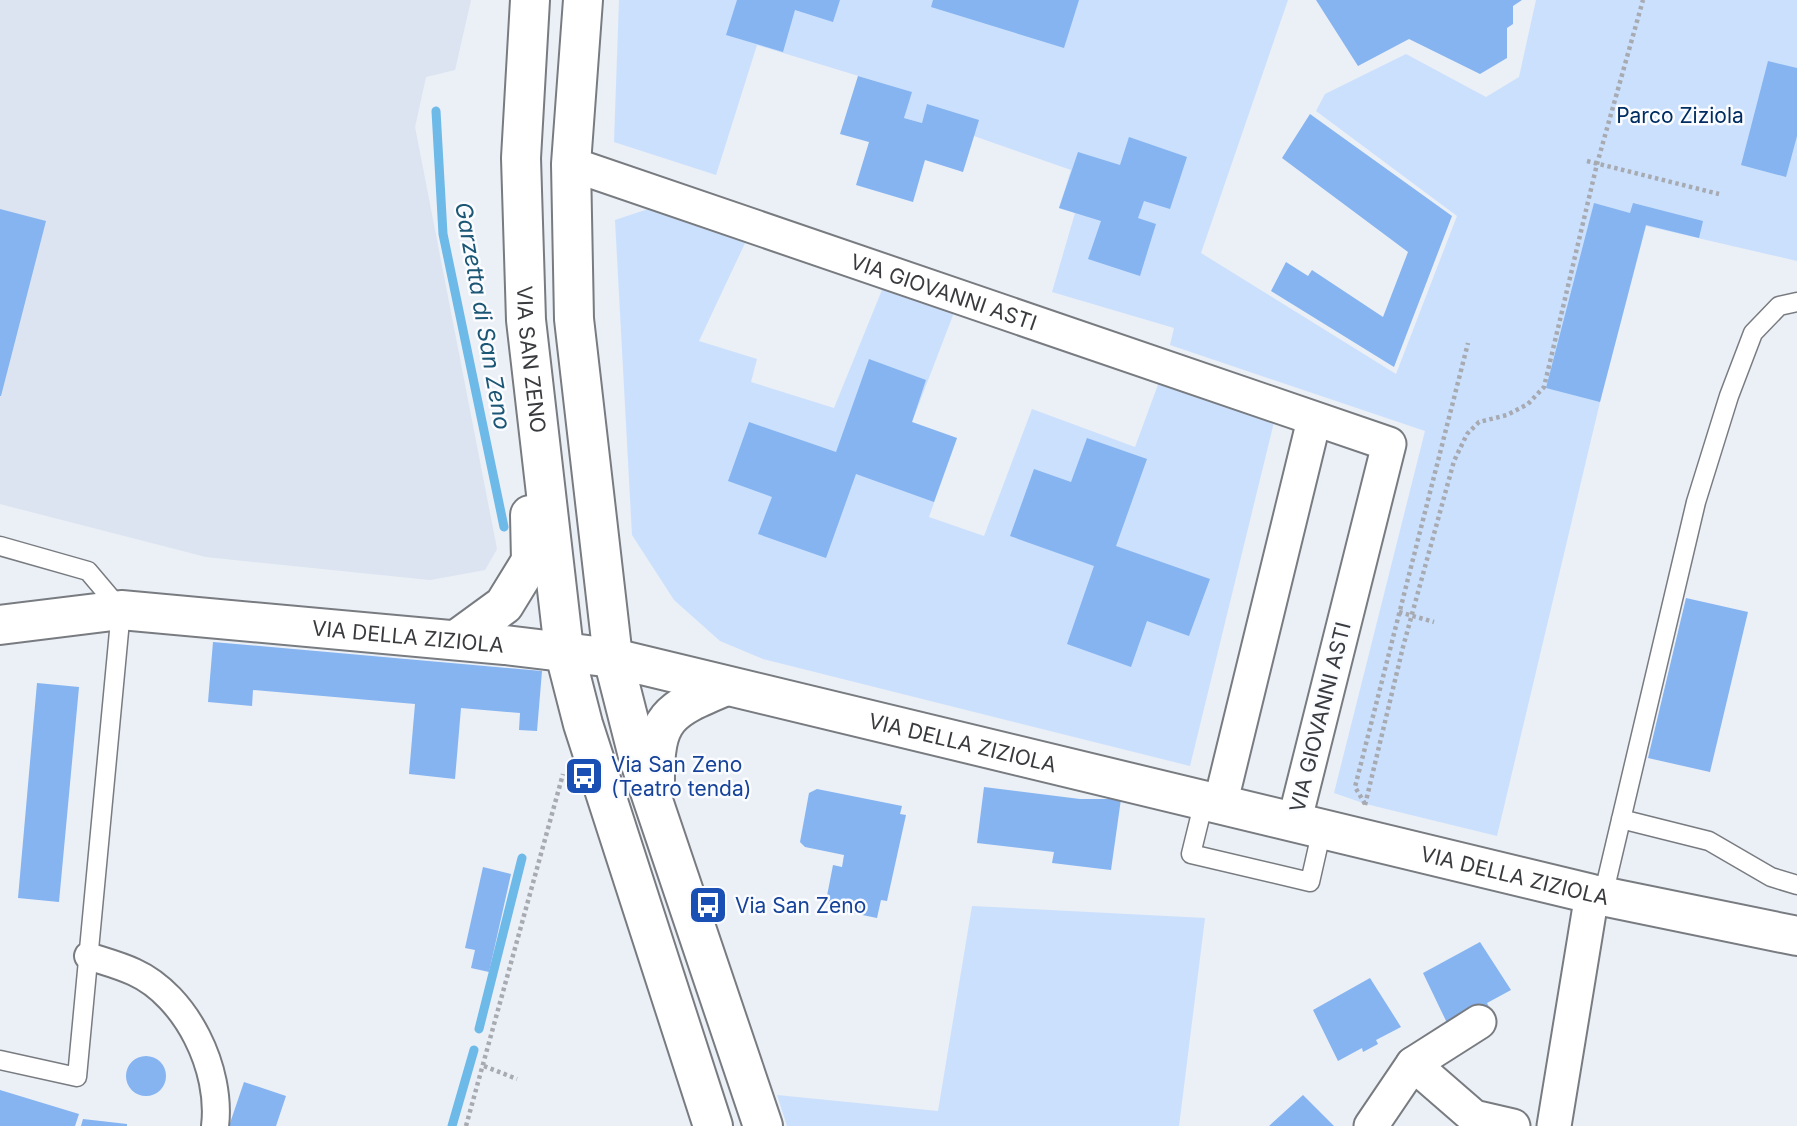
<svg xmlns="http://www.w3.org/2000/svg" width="1797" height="1126" font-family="Inter,sans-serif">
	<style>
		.built { fill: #dbe4f0 }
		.green { fill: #cbe0fd }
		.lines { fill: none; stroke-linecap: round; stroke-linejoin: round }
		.stream { stroke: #6db9e8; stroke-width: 9 }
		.building { fill: #85b4f1 }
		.service-casing { stroke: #787c81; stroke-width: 21 }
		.pedestrian-casing { stroke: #787c81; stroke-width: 30 }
		.minor-casing { stroke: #787c81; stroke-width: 37 }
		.tertiary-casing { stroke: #787c81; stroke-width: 42 }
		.path { stroke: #a7aab0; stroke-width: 4.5; stroke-dasharray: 3.5 3.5; stroke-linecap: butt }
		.service { stroke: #fff; stroke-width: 18 }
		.pedestrian { stroke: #fff; stroke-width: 26 }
		.minor { stroke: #fff; stroke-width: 33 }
		.tertiary { stroke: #fff; stroke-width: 38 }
		.labels { text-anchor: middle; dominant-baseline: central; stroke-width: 5; stroke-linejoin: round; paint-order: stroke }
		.park-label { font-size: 21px; fill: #002d62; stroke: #fafcff }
		.street-label { font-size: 21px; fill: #3a3b3e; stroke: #fafcff }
		.transit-label { font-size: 21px; fill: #164399; stroke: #fafcff; text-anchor: start }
		.water-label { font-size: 23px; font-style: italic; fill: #1c5675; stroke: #fafcff }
	</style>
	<rect width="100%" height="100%" fill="#ebeff6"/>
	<path class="built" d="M0,0H471L455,70L426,77L415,127L497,549L485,570L430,580L206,557L0,504Z"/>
	<path class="green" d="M619,0H1288L1201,253L1396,374L1457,216L1316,111L1325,94L1406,54L1486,97L1519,77L1536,0H1797V261L1646,226L1600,402L1497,836L1366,804L1334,793L1425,431L1170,345L1174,328L1052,292L1075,213L1059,208L1071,170L974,136L927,105L922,123L904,118L911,92L757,45L716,175L614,142Z
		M651,208L746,241L699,341L757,359L751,382L834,408L884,285L955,310L912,422L957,438L929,517L984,536L1032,409L1135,447L1159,382L1274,422L1190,766L763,659L720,641L674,600L632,535L615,220Z
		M972,906L1205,918L1179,1126H787L777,1095L938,1111Z"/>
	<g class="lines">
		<path class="stream" d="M436,111L443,234L504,527
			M479,1029L522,858
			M452,1126L474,1050"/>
	</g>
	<path class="building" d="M737,0H840L833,22L795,10L783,52L726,35Z
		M933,0H1079L1064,48L931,7Z
		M1316,0H1522L1513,6V24L1507,28V58L1480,74L1409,39L1358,66Z
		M1768,61L1797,68V136L1786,177L1741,165Z
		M858,76L912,92L904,118L922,123L927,104L979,120L963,172L925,160L913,202L856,185L869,142L840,134Z
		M1310,114L1452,216L1394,367L1271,291L1286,262L1308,276L1312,270L1383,317L1408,252L1282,158Z
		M1129,137L1187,157L1170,209L1144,201L1138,218L1156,224L1140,276L1088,259L1101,221L1059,208L1078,152L1120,165Z
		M1594,203L1630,213L1633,203L1703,221L1699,238L1646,225L1600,402L1546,388Z
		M0,209L46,221L1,396H0Z
		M869,359L926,380L912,422L957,438L934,502L856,474L826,558L758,534L772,497L728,481L749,422L836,452Z
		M1087,438L1147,459L1116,546L1210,579L1189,636L1147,621L1131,667L1067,644L1094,566L1010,536L1034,469L1071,482Z
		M1686,598L1748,612L1710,772L1648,758Z
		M213,642L542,671L537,731L519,730L520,713L461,708L455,779L409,774L415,704L253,690L252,706L208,702Z
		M37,683L79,687L59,902L18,898Z
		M984,787L1080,799H1121L1111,870L1052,863L1054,852L977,843Z
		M817,789L902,806L900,814L906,815L887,901L881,900L877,918L828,908L829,901H826L833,865L842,867L844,855L805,847L800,842L809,793Z
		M483,867L511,874L489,972L471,968L475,950L465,948Z
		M1480,942L1511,990L1487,1003L1489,1007L1474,1015L1448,1025L1423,973Z
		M1370,978L1401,1027L1376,1040L1378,1044L1363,1052L1362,1048L1338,1061L1313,1010Z
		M126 1076a20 20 0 1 1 40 0a20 20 0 1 1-40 0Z
		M244,1082L286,1096L276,1126H229Z
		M0,1090L79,1114L75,1126H0Z
		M1303,1095L1334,1126H1269Z
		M83,1119L127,1124V1126H81Z"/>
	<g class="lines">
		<defs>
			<path id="service" d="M0,546L88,571L121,610L77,1077L0,1060
				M1204,801L1191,854L1310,882L1322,829
				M1621,819L1709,841L1771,877L1797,885
				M1603,896L1696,502L1729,396L1753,333L1779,306L1797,302"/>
			<path id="pedestrian" d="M88,956C103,961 119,965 134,972C187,996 222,1070 215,1126"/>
			<g id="minor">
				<path id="s1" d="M571,164L1389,444L1294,823"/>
				<path d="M1220,805L1314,420"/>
				<path d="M1413,1064L1474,1117L1513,1126"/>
				<path d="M1371,1126L1413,1064L1479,1022"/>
				<path d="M1554,1126L1592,894"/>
			</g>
			<g id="tertiary">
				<path id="s2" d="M530,0L521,158L526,320L564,650L583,724L713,1126"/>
				<path d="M583,0L571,164L574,319L613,658L638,756L763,1126"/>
				<path id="s3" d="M0,625L121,610L505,645L613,658L1592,894L1797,936"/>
				<path d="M456,640L504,605L531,561L530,515"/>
				<path d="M655,783C654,717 668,710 726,686"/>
			</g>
		</defs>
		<use href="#service" class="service-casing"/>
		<use href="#pedestrian" class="pedestrian-casing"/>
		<use href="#minor" class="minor-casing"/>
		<use href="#tertiary" class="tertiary-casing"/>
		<path class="path" d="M1587,161L1719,194
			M1399,612L1434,622
			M1365,804L1355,787L1468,343
			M1365,805L1403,647L1454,461L1467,434L1479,422L1507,415L1528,404L1544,387L1597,164L1643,0
			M484,1066L517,1079
			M466,1126L563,774"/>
		<use href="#service" class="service"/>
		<use href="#pedestrian" class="pedestrian"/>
		<use href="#minor" class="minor"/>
		<use href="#tertiary" class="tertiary"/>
	</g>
	<defs>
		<symbol id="bus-square" viewBox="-11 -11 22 22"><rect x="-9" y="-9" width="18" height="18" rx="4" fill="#1a4fb4" stroke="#fafcff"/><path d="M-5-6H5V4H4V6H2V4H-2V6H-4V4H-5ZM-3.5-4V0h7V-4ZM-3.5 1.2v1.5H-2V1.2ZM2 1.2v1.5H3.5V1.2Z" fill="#fff"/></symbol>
	</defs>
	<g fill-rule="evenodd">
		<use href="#bus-square" x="562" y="754" width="44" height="44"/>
		<use href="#bus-square" x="686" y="883" width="44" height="44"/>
	</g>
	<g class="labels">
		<g class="park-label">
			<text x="1680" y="115">Parco Ziziola</text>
		</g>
		<g class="street-label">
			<text stroke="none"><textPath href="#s1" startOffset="394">VIA GIOVANNI ASTI</textPath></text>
			<text stroke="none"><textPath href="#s2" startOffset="360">VIA SAN ZENO</textPath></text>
			<text stroke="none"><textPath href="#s3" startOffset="410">VIA DELLA ZIZIOLA</textPath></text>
			<text transform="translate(1320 717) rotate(-76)">VIA GIOVANNI ASTI</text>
			<text stroke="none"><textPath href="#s3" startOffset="976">VIA DELLA ZIZIOLA</textPath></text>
			<text stroke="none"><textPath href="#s3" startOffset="1544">VIA DELLA ZIZIOLA</textPath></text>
		</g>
		<g class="transit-label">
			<text x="611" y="764">Via San Zeno<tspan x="611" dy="24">(Teatro tenda)</tspan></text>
			<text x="735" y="905">Via San Zeno</text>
		</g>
		<g class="water-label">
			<text transform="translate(483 316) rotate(80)">Garzetta di San Zeno</text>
		</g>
	</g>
</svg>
